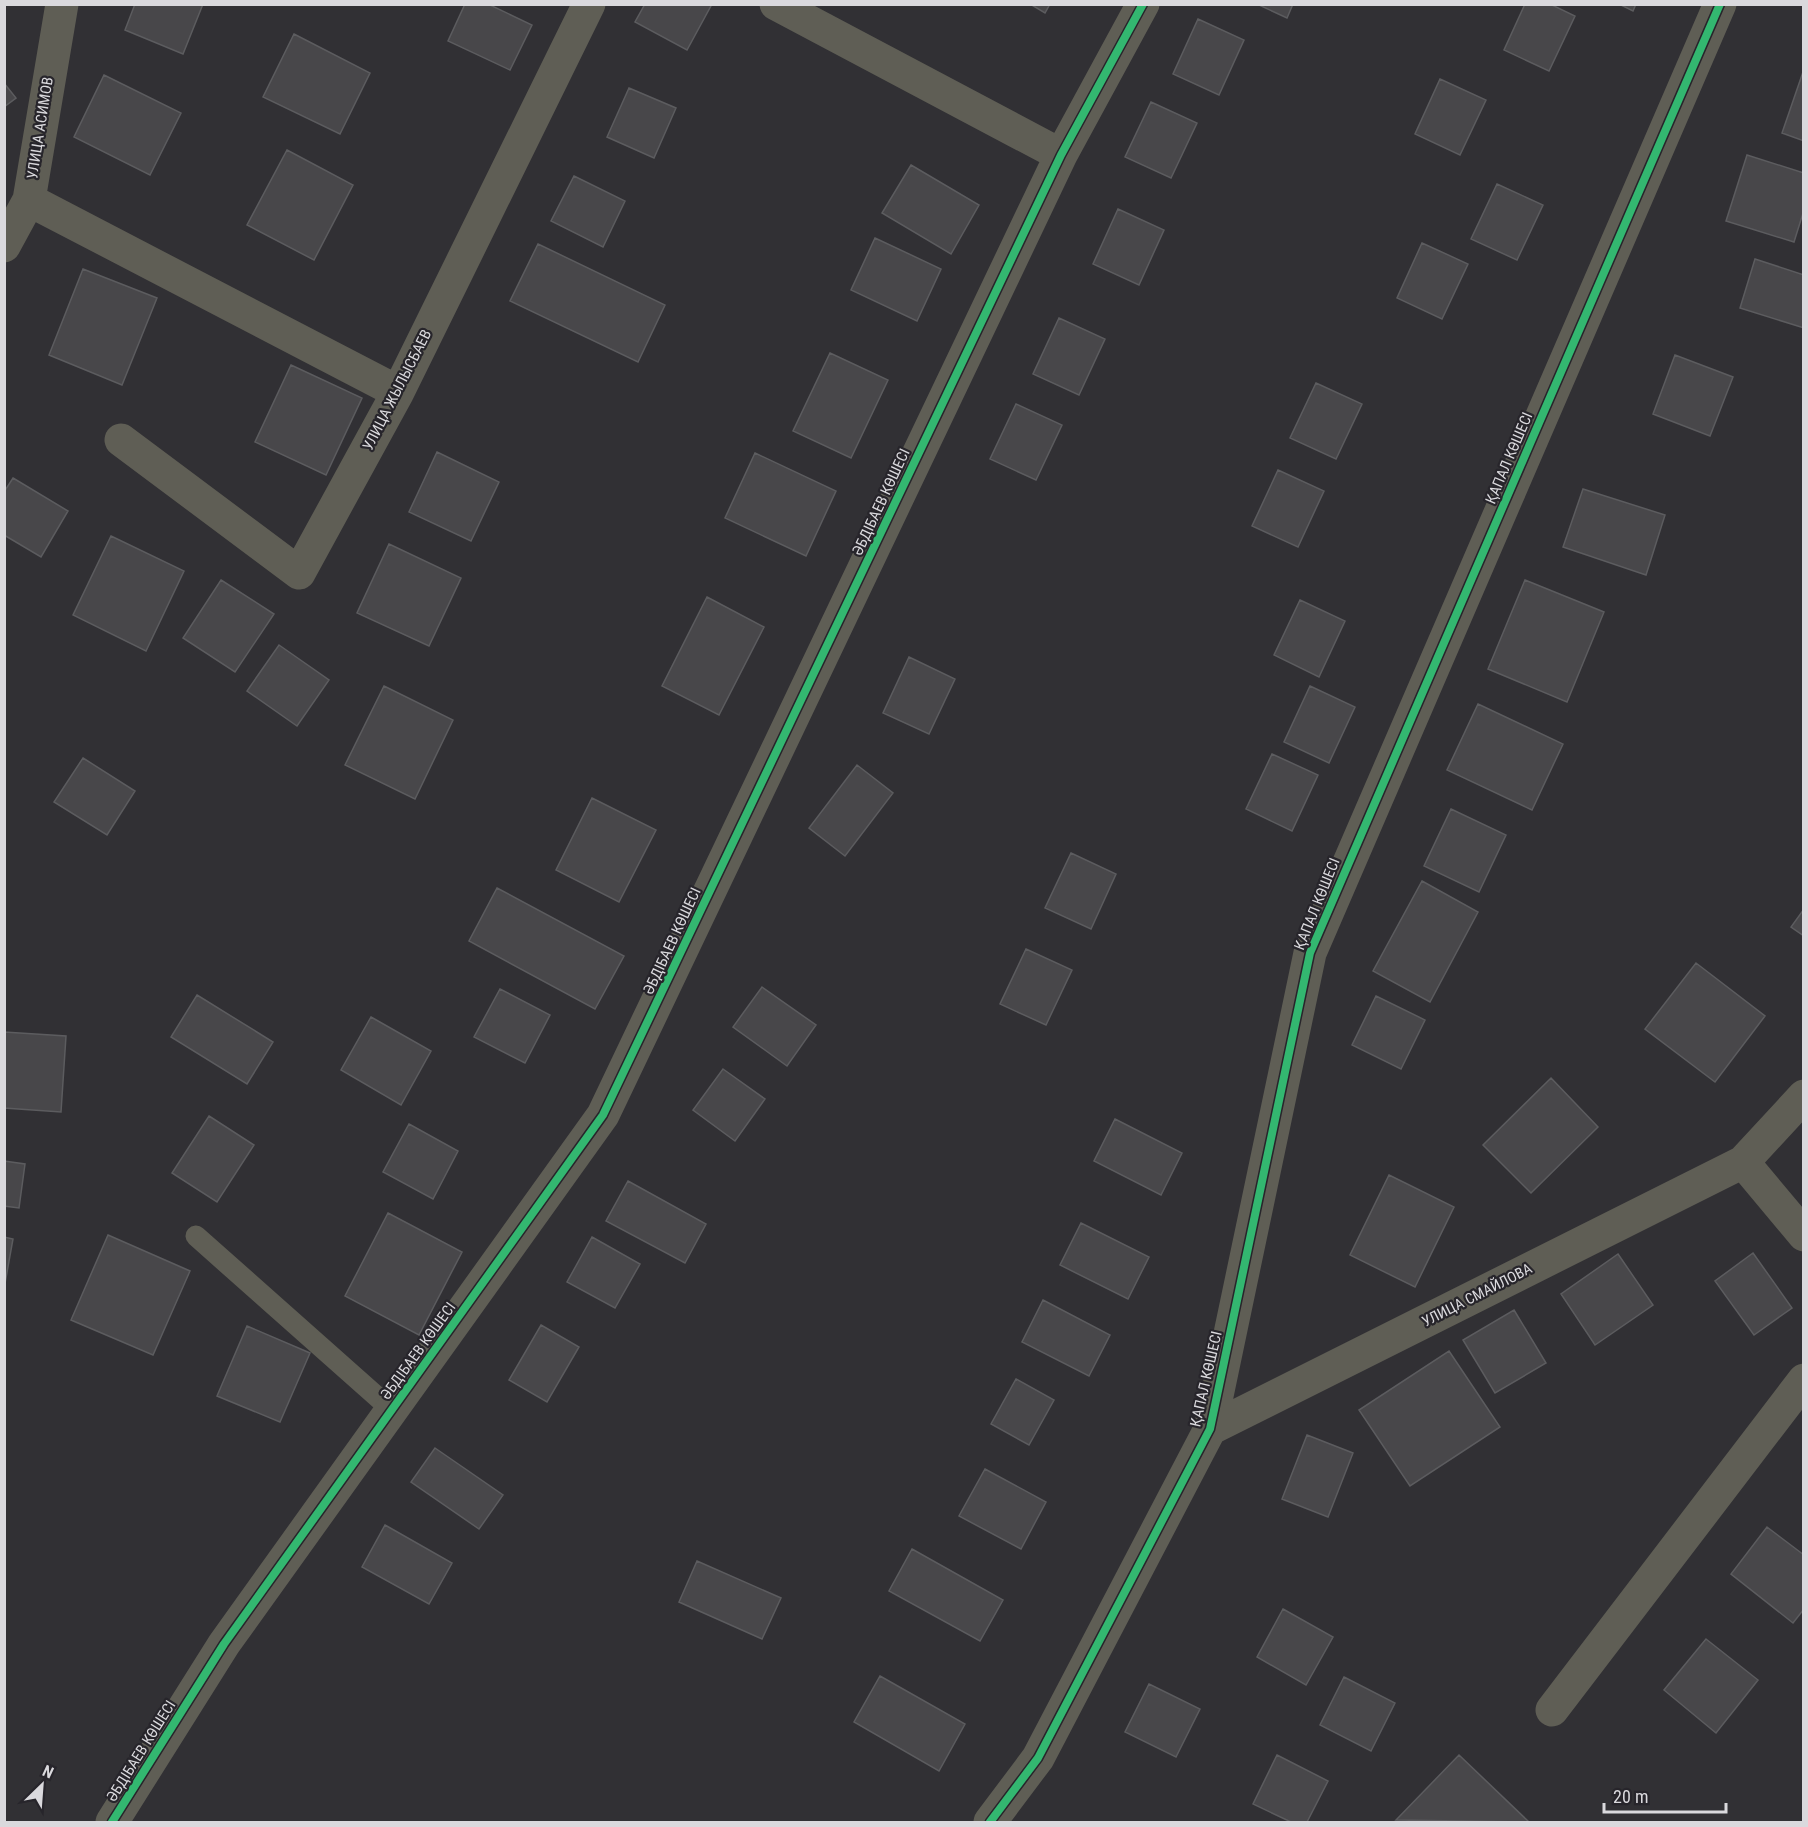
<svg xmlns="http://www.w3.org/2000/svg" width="1808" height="1827" font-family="'Roboto Condensed',sans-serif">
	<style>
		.building { fill: #48474a; stroke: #5c5c5f; stroke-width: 1.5 }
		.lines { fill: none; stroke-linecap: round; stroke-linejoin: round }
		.service { stroke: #5f5e55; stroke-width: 21 }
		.minor { stroke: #5f5e55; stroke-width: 33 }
		.cycleway-casing { stroke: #27252b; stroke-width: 11 }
		.cycleway { stroke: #33b770; stroke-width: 8 }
		.labels { text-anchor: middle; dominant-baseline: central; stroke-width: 4.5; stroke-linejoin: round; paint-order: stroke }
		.street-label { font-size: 15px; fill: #dad9dd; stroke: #27252b }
	</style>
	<rect width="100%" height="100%" fill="#313034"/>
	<path class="building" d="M135,4H203L183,54L125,30Z
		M465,4H488L532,25L510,70L448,41Z
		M645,4H712L687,50L635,22Z
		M1030,4H1050L1045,13Z
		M1257,4H1293L1287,18Z
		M1525,4H1550L1575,16L1549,71L1504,50Z
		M1619,4H1636L1633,11Z
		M1198,19L1244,40L1219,95L1173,74Z
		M294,34L370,73L340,134L263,97Z
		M1804,69V141L1782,133Z
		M104,75L181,113L150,175L74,137Z
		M1440,79L1486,100L1460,155L1415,134Z
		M4,83L16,98L4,107Z
		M629,88L676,108L654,158L607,137Z
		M1151,102L1197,123L1171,178L1125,157Z
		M287,150L353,185L314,260L247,225Z
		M1747,155L1804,173V210L1794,242L1726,221Z
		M911,165L979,205L951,254L882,213Z
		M574,176L625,201L603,247L551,221Z
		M1497,184L1543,205L1517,260L1471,239Z
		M1118,209L1164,230L1139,285L1093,264Z
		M875,238L941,269L917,321L851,290Z
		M1422,243L1468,264L1442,319L1397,298Z
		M538,244L665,305L638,362L510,301Z
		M1755,259L1804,275V328L1740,308Z
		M83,269L157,298L122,385L49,355Z
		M1059,318L1105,339L1079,395L1033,374Z
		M830,353L888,380L851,458L793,431Z
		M1675,355L1733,377L1710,436L1653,414Z
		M291,365L362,398L326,475L255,442Z
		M1316,383L1362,404L1336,459L1290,438Z
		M1016,404L1062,425L1036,480L990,459Z
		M437,452L499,482L471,541L409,512Z
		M755,453L836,491L806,556L725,518Z
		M1278,470L1324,491L1298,547L1252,526Z
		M13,478L68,511L41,557L4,535V492Z
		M1583,489L1665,515L1646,575L1563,547Z
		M111,536L184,571L146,651L73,615Z
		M389,544L461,578L429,646L357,613Z
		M221,580L274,614L235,672L183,638Z
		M1525,580L1604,612L1567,702L1488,669Z
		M707,597L764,627L719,715L662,686Z
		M1300,600L1345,621L1319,677L1274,655Z
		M279,645L329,680L297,726L247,691Z
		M909,657L955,679L929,734L883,713Z
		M384,686L453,720L415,799L345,765Z
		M1310,686L1355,707L1329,763L1284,742Z
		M1478,704L1563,744L1532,810L1447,770Z
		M1272,754L1318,775L1292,831L1246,809Z
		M83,758L135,791L107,835L54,802Z
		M857,765L893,793L845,856L809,828Z
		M592,798L656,830L619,902L556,870Z
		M1451,809L1506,835L1479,892L1424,866Z
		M1071,853L1116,874L1091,929L1045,908Z
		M1422,881L1478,912L1430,1002L1373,971Z
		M497,888L624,956L595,1009L469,941Z
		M1804,909V936L1791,927Z
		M1026,949L1072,970L1046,1025L1000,1004Z
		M1696,963L1765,1016L1715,1082L1645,1029Z
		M762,987L816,1025L787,1066L733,1027Z
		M500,989L550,1015L525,1063L474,1037Z
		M197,995L273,1042L247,1084L171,1037Z
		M1376,996L1425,1020L1401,1069L1352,1045Z
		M371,1017L431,1051L401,1105L341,1070Z
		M4,1032L66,1036L61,1112L4,1108Z
		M723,1069L765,1099L735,1141L693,1110Z
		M1551,1078L1598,1127L1531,1193L1483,1145Z
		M209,1116L254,1145L217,1202L172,1173Z
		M1115,1119L1182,1153L1161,1195L1094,1161Z
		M409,1124L458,1151L433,1199L383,1172Z
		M4,1161L25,1164L19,1208L4,1206Z
		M1389,1175L1454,1207L1415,1287L1350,1255Z
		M628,1181L706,1224L685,1263L606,1221Z
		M388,1213L462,1252L419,1335L345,1296Z
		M1081,1223L1149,1257L1128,1299L1060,1265Z
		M108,1235L190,1271L153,1355L71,1320Z
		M4,1237L13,1239L4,1289Z
		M592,1237L640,1264L615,1308L567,1282Z
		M1753,1253L1792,1308L1754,1335L1715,1281Z
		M1618,1254L1653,1305L1595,1345L1561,1294Z
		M1043,1300L1110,1335L1089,1376L1022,1342Z
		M1514,1310L1546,1363L1495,1393L1463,1340Z
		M541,1325L579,1347L547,1402L509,1380Z
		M247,1326L310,1353L280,1422L217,1396Z
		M1449,1351L1500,1427L1410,1486L1359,1410Z
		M1016,1379L1054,1400L1029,1445L991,1424Z
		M1307,1435L1353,1453L1328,1517L1282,1499Z
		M435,1448L503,1495L479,1529L411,1482Z
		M985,1469L1046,1502L1021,1549L959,1516Z
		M385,1525L452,1563L429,1604L362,1567Z
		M1767,1527L1804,1555V1609L1793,1623L1731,1574Z
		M912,1549L1003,1600L980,1641L889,1591Z
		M697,1561L781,1598L762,1639L679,1602Z
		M1283,1609L1333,1637L1306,1685L1257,1657Z
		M1706,1639L1758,1680L1716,1733L1664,1690Z
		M880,1676L965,1724L939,1771L854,1722Z
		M1344,1677L1395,1703L1371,1751L1320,1725Z
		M1149,1684L1200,1709L1176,1757L1125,1732Z
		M1277,1755L1328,1781L1307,1822H1291L1253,1804Z
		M1459,1755L1529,1822L1396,1820Z"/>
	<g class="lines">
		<path class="service" d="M196,1236L392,1410"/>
		<path class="minor" d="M776,4L1061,155
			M29,200L398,392
			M4,246L29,200L62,4
			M121,440L299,573L398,392L589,4
			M1743,1162L1804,1235
			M1210,1429L1743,1162L1804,1096
			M1552,1710L1804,1380
			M112,1822L224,1644L603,1115L1061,155L1143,4
			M990,1822L1038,1758L1210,1429L1310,953L1720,4"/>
		<defs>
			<path id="cycleway" d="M112,1822L224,1644L603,1115L1061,155L1143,4
				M990,1822L1038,1758L1210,1429L1310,953L1720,4"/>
		</defs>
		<use href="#cycleway" class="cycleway-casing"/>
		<use href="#cycleway" class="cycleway"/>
	</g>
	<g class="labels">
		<g class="street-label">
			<text transform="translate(40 128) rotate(-81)">УЛИЦА АСИМОВ</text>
			<text transform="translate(397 390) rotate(-63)">УЛИЦА ЖЫЛЫСБАЕВ</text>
			<text transform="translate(1509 458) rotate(-67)">ҚАПАЛ КӨШЕСІ</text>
			<text transform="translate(881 502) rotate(-65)">ӘБДІБАЕВ КӨШЕСІ</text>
			<text transform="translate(1317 904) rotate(-68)">ҚАПАЛ КӨШЕСІ</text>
			<text transform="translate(672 941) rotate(-65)">ӘБДІБАЕВ КӨШЕСІ</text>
			<text transform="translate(1477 1295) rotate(-27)">УЛИЦА СМАЙЛОВА</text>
			<text transform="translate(418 1351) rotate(-54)">ӘБДІБАЕВ КӨШЕСІ</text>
			<text transform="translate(1206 1379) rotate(-77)">ҚАПАЛ КӨШЕСІ</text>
			<text transform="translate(141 1751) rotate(-58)">ӘБДІБАЕВ КӨШЕСІ</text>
		</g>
	</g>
	<rect width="1808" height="1827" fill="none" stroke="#dad9dd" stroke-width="12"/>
	<g transform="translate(42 1785) rotate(25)" stroke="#27252b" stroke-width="4.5" paint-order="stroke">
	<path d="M0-4.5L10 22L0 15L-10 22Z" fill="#dad9dd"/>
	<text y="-9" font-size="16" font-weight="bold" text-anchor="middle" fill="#dad9dd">N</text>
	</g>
	<path d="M1604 1803v9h122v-9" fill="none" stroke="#dad9dd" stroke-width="3"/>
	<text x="1613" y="1803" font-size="18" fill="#dad9dd" stroke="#27252b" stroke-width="4.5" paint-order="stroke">20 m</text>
</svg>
